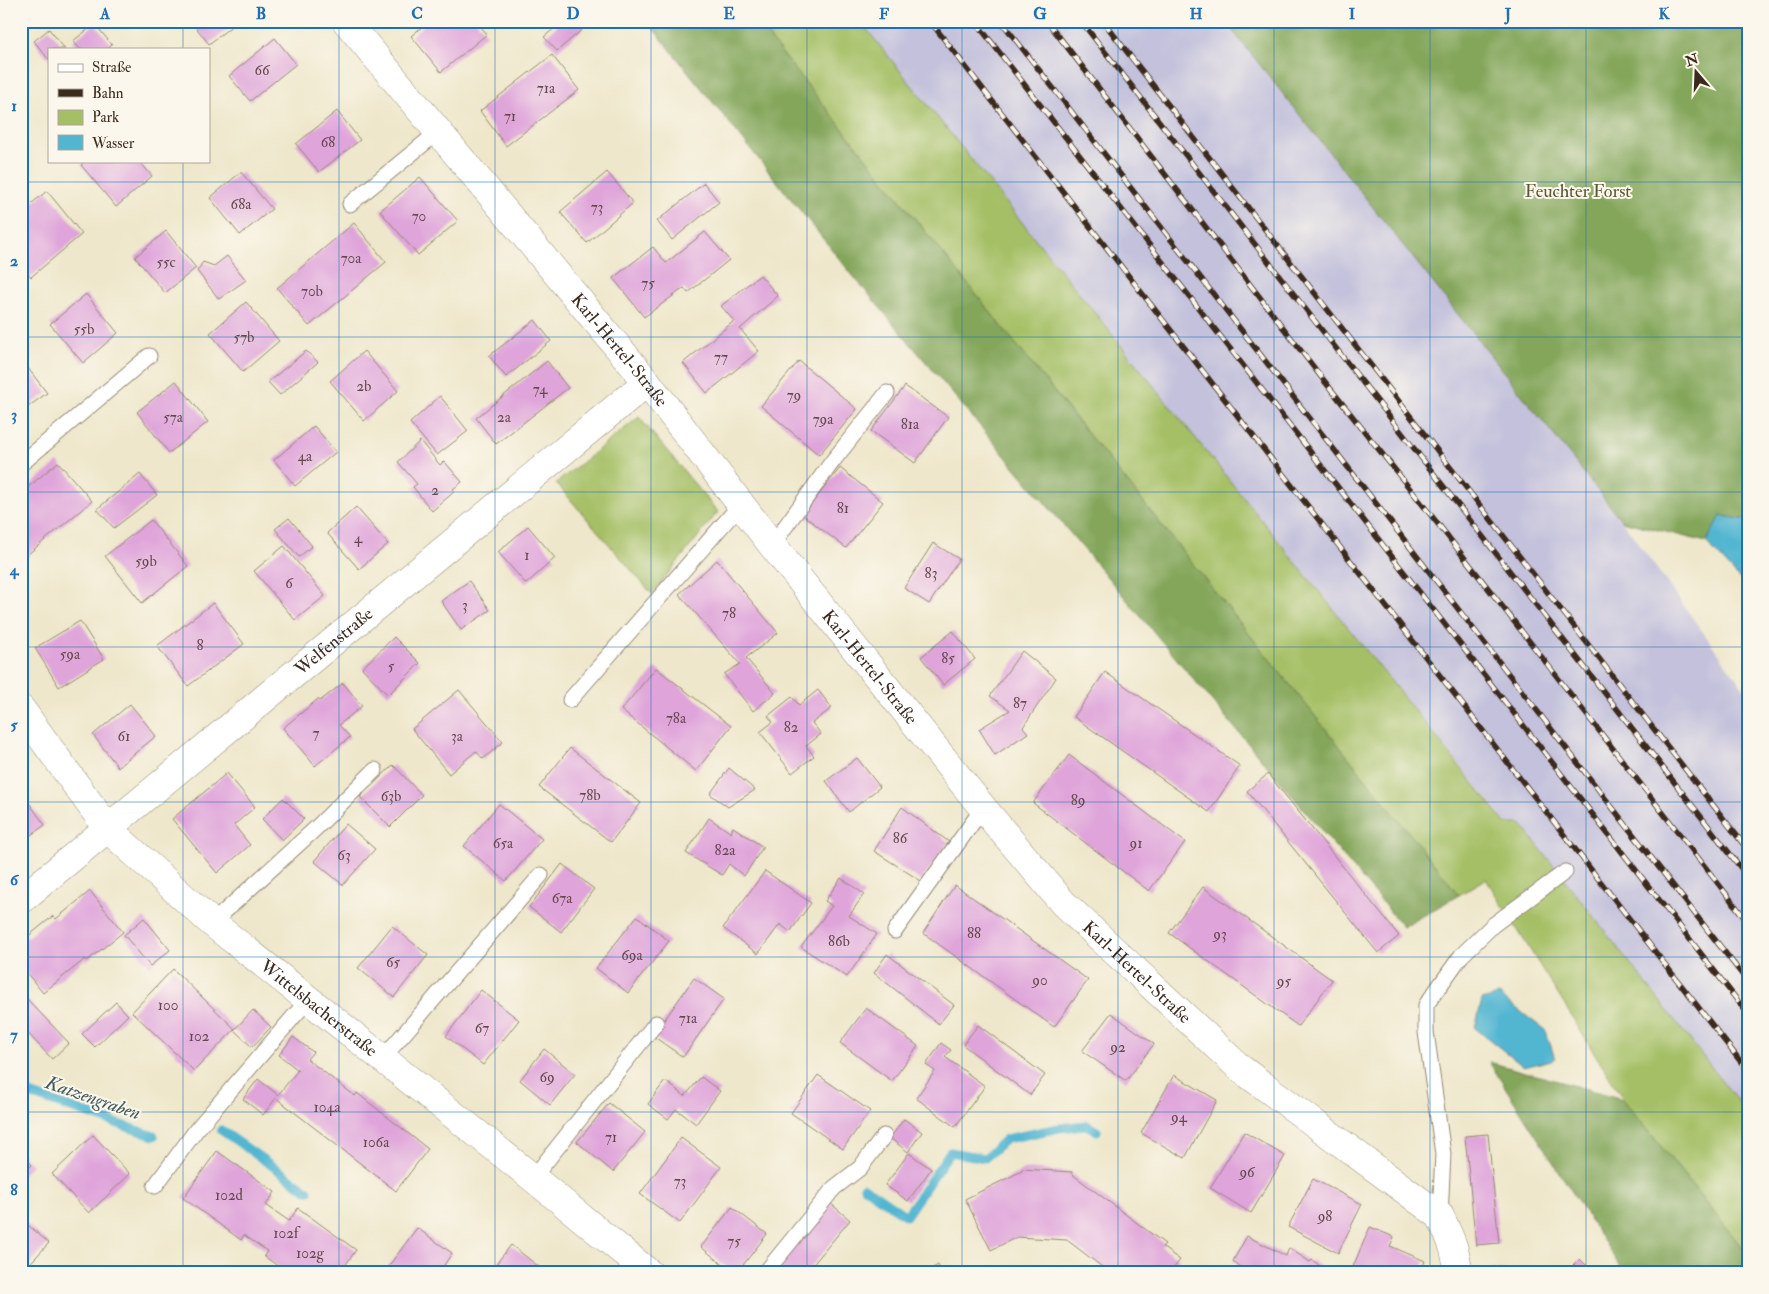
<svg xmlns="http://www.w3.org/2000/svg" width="1769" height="1294" font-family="'IM FELL Double Pica',serif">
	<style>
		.industrial { fill: #c3c1db }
		.green { fill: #a4bf65; stroke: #707442 }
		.forest { fill: #83a65a; stroke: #5f683c }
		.water { fill: #52b6d1; stroke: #467078 }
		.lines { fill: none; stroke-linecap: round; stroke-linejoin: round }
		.stream { stroke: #52b6d1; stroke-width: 9 }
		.building { fill: #dfa4da }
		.service-casing { stroke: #948874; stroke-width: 17 }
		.minor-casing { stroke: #948874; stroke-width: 29 }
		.service { stroke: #fff; stroke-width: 15 }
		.minor { stroke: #fff; stroke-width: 28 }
		.rail-casing { stroke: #3b2a1e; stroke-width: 5.5 }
		.rail { stroke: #fbf7ec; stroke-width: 4; stroke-dasharray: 11; stroke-linecap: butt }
		.grid { fill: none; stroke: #1f6fb2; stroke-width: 1; stroke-opacity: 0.55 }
		.labels { text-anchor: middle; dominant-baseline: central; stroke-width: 4; stroke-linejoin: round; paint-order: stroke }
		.number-label { font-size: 15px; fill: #64484d }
		.park-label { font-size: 18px; fill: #5a5733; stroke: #fbf7ec }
		.street-label { font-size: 18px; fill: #3b2a1e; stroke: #fbf7ec }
		.water-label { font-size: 19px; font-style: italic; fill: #435b5d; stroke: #fbf7ec }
		.neatline { fill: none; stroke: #1f6fb2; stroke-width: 2 }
		.grid-label { font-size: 16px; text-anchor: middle; font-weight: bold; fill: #1f6fb2 }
	</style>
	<rect width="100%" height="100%" fill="#fbf7ec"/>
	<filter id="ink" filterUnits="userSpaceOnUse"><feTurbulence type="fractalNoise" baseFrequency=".02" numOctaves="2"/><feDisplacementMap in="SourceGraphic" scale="10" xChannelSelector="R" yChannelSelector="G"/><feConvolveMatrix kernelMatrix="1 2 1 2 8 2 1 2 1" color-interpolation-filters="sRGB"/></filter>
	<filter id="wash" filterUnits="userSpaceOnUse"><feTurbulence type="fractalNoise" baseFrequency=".0096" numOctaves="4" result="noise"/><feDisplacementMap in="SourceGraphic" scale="20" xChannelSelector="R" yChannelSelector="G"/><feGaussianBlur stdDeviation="1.12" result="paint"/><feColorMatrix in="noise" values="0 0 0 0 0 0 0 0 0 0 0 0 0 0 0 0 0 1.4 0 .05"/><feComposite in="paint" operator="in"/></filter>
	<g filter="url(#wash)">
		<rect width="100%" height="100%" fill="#eee7cb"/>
		<path class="industrial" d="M860,21H1225L1622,521L1748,694V1114L1521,824H1507Z"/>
		<path class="green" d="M756,21H860L1506,824H1521L1748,1114V1255L1623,1099L1486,879L1459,895Z
			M639,417L718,512L652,594L556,483Z"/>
		<path class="forest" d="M647,21H756L1459,895L1403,927L854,277Z
			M1225,21H1748V520L1722,516L1706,542L1622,521Z
			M1489,1062L1623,1099L1748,1255V1273H1624Z"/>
		<path class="water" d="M1721,516L1748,520V588L1706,542Z
			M1499,995L1546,1031L1555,1059L1524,1067L1475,1028L1482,1000Z"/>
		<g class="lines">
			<path class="stream" d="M21,1091L154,1136
				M221,1130L308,1191
				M864,1187L906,1216L950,1152L985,1158L1006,1139L1059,1128L1087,1125L1097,1131"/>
		</g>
		<g id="blocks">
			<path class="building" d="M191,21H238L209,44Z
				M429,21H476L487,34L441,72L411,36Z
				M563,21H578L584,28L557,51L544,37Z
				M95,24L112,45L108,49H80L73,41Z
				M49,29L65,49H49V60L34,41Z
				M275,38L296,64L250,101L229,76Z
				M552,55L579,90L506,146L480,111Z
				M337,111L360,140L319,172L296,144Z
				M85,161H139L152,176L116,207L81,165Z
				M241,172L272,209L240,235L210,198Z
				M607,172L633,203L587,243L560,212Z
				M420,177L458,221L418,255L380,211Z
				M704,183L719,202L672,240L657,221Z
				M47,191L82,234L31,277L21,266V212Z
				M354,223L386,262L309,326L277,288Z
				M166,231L196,268L165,293L135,257Z
				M705,232L729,260L688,293L684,288L644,317L613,278L653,247L666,263Z
				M227,256L246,280L219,299L197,271L203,262L214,266Z
				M760,275L778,296L740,329L759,351L707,393L683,363L734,321L721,306Z
				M86,294L118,333L83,363L50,324Z
				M246,302L279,341L243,372L210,333Z
				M535,320L551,341L506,377L489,356Z
				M306,351L318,362L280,395L268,382Z
				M364,351L398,391L364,421L330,381Z
				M21,359L47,393L21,412Z
				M547,361L568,388L496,444L476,418Z
				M799,361L857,409L819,455L761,406Z
				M176,381L208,422L169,453L137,412Z
				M905,386L948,417L915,463L871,431Z
				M440,396L468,431L437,455L410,423Z
				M314,426L336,452L295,486L274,460Z
				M420,441L440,465L444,461L462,482L453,489L455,491L432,511L413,487L417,484L398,462Z
				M58,462L92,501L21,560V493Z
				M840,468L883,502L846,548L803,515Z
				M140,474L157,495L114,528L97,509Z
				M356,507L388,544L359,569L327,533Z
				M289,518L312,546L299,557L275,529Z
				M151,520L188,566L142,603L105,556Z
				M528,526L555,558L526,584L498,552Z
				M933,543L959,559L929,604L904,588Z
				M284,546L325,596L295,620L254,571Z
				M717,560L778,633L746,658L775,693L753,711L724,674L740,664L679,594Z
				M469,581L490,610L461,630L441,601Z
				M213,603L244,644L188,686L157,646Z
				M80,621L104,659L59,687L35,648Z
				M953,631L975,659L943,685L921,657Z
				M394,637L420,663L388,695L362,668Z
				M1022,651L1056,678L1023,727L1028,733L995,755L979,729L1010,710L990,696Z
				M656,668L731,726L696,771L621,710Z
				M1105,672L1240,766L1209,812L1074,717Z
				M343,683L362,706L339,725L350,737L315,766L283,728L318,699L320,701Z
				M459,690L503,742L483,759L476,751L449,774L412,729Z
				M818,690L832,708L812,723L821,734L806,746L814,756L792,773L760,732L773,722L768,716L792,697L799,705Z
				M130,704L156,736L118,767L93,735Z
				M570,748L641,803L611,842L539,787Z
				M1069,755L1185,842L1149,891L1033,803Z
				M857,758L880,787L849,812L826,781Z
				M393,765L422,795L390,827L360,797Z
				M729,768L755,790L728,807L710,794Z
				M227,773L255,807L234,825L250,845L217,873L172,819Z
				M1268,774L1399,936L1378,953L1247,791Z
				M21,792L45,825L21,842Z
				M283,798L304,819L282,840L262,819Z
				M499,804L542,839L506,881L464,846Z
				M902,807L949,842L921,881L874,851Z
				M709,818L731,833L733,827L763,847L744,876L729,864L722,875L686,853Z
				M346,824L375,849L343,885L314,861Z
				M562,864L594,889L561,932L529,907Z
				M765,871L811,903L790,932L780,924L758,954L723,928Z
				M841,878L864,894L849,916L877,934L847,977L801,947L832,906L825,901Z
				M955,885L1088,980L1054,1027L923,933Z
				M1203,887L1332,980L1298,1026L1169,933Z
				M90,891L123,932L87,961L85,959L43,993L21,966V942L53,916L56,919Z
				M637,916L669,941L628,993L596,968Z
				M144,918L170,950L150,966L124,935Z
				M392,926L428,955L394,997L358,968Z
				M887,954L954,1005L939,1024L874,973Z
				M173,969L235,1029L194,1071L132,1012Z
				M694,978L724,999L683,1057L653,1036Z
				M481,990L519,1020L483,1065L446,1036Z
				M26,998L69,1043L52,1059L21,1026V1002Z
				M116,1002L128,1015L95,1047L82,1034Z
				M866,1008L918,1046L892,1081L840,1043Z
				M253,1010L271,1027L252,1047L234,1030Z
				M1111,1013L1154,1044L1126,1081L1082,1051Z
				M978,1025L1045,1075L1030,1095L963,1045Z
				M293,1037L313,1052L307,1059L355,1096L357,1093L428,1149L396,1191L276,1098L263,1115L243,1099L258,1079L278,1095L298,1070L279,1055Z
				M941,1043L951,1050L945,1057L985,1086L955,1127L916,1098L935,1071L926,1065Z
				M544,1049L575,1074L550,1105L520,1080Z
				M818,1075L870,1111L843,1149L791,1113Z
				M1174,1075L1217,1100L1185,1158L1141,1133Z
				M701,1077L720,1091L696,1124L676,1109L668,1119L648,1104L665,1081L685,1096Z
				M609,1103L645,1132L613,1172L577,1142Z
				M904,1119L922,1132L908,1152L890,1138Z
				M1244,1132L1285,1156L1251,1213L1210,1188Z
				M1488,1134L1499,1243L1476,1245L1465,1136Z
				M93,1135L130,1174L89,1213L52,1174Z
				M681,1138L721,1167L680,1223L640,1194Z
				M217,1151L275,1192L266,1205L289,1221L298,1208L356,1250L340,1273H287L264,1256L267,1251L244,1235L241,1240L183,1198Z
				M21,1153L32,1165L21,1176Z
				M909,1153L931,1169L908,1201L885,1185Z
				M1022,1169L1072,1172V1174L1165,1244L1162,1247L1180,1260L1170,1273H1110L1067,1240L1017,1237L991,1250L965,1199L1022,1171Z
				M1313,1179L1362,1204L1338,1253L1288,1227Z
				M829,1202L850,1220L806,1273H770Z
				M732,1207L767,1234L737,1273H734L701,1247Z
				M21,1219L49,1243L21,1273Z
				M1370,1227L1394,1237L1390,1246L1425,1261L1420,1273H1361L1352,1269Z
				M417,1228L452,1253L439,1273H387L385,1271Z
				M1247,1236L1286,1256L1289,1248L1310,1262L1312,1260L1330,1273H1249L1233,1261Z
				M511,1245L543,1270L540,1273H489Z
				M1580,1259L1594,1273H1566Z
				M938,1265L942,1273H924Z
				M1483,1269L1505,1271L1504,1273H1483Z"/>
		</g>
	</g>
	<g filter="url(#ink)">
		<use href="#blocks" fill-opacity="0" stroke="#948874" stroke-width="1"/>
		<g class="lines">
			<defs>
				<path id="service" d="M350,204L438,132
					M21,464L149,356
					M772,545L832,462L887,393
					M570,700L741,504
					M212,923L315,829L375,770
					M895,931L983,808
					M382,1059L541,875
					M533,1178L656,1023
					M155,1186L197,1129L308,1000
					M1440,1216L1443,1154L1426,1032V1005L1461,956L1493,925L1565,872
					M765,1273L834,1188L860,1168L884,1136"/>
				<g id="minor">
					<path id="s1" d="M346,21L647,382L772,545L983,808L1063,903L1241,1069L1440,1216C1449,1236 1457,1250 1458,1273"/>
					<path id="s2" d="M21,709L108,829L212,923L533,1178L649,1273"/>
					<path id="s3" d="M21,900L647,382"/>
				</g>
			</defs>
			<use href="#service" class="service-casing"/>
			<use href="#minor" class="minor-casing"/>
			<use href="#service" class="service"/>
			<use href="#minor" class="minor"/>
			<defs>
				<path id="rail" d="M930,21L1748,1071
					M975,21L1748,1014
					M1001,21L1748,982
					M1047,21L1322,378L1442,529L1748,922
					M1081,21L1748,877
					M1103,21L1748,850"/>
			</defs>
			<use href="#rail" class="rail-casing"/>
			<use href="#rail" class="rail"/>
		</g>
	</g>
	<path class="grid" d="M183,21V49M339,21V1273M495,21V1273M651,21V1273M807,21V1273M962,21V1273M1118,21V1273M1274,21V1273M1430,21V1273M1586,21V1273M183,161V1273M21,182H1748M21,337H1748M21,492H1748M21,647H1748M21,802H1748M21,957H1748M21,1112H1748"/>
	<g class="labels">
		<g class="number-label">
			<text x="262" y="70">66</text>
			<text x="546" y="88">71a</text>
			<text x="510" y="116">71</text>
			<text x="328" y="142">68</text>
			<text x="241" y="204">68a</text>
			<text x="597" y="207">73</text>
			<text x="419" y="216">70</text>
			<text x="351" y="258">70a</text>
			<text x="166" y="262">55c</text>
			<text x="648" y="283">75</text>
			<text x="312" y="291">70b</text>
			<text x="84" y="329">55b</text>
			<text x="244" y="337">57b</text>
			<text x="721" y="357">77</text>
			<text x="364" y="386">2b</text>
			<text x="540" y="389">74</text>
			<text x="794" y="395">79</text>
			<text x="173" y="417">57a</text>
			<text x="504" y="417">2a</text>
			<text x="823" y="419">79a</text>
			<text x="910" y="424">81a</text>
			<text x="305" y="456">4a</text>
			<text x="435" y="490">2</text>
			<text x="843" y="508">81</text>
			<text x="358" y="538">4</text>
			<text x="527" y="555">1</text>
			<text x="146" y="561">59b</text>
			<text x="931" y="573">83</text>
			<text x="289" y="583">6</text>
			<text x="465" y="605">3</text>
			<text x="729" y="613">78</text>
			<text x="200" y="645">8</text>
			<text x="70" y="654">59a</text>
			<text x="948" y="658">85</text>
			<text x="391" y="666">5</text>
			<text x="1020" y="703">87</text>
			<text x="676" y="718">78a</text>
			<text x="791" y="727">82</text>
			<text x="316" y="733">7</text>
			<text x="124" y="736">61</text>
			<text x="457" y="736">3a</text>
			<text x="590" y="795">78b</text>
			<text x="391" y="796">63b</text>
			<text x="1078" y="800">89</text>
			<text x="900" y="838">86</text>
			<text x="503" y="843">65a</text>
			<text x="1136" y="843">91</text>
			<text x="725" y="850">82a</text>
			<text x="344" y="855">63</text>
			<text x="562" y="898">67a</text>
			<text x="974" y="933">88</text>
			<text x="1220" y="934">93</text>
			<text x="839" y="941">86b</text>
			<text x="632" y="955">69a</text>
			<text x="393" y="962">65</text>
			<text x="1040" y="980">90</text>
			<text x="1284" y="981">95</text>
			<text x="168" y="1005">100</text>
			<text x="688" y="1018">71a</text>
			<text x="482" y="1028">67</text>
			<text x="199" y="1036">102</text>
			<text x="1118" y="1047">92</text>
			<text x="547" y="1077">69</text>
			<text x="327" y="1107">104a</text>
			<text x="1179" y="1117">94</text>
			<text x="611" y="1137">71</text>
			<text x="376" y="1142">106a</text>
			<text x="1247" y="1172">96</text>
			<text x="680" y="1181">73</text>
			<text x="229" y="1195">102d</text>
			<text x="1325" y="1216">98</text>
			<text x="286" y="1233">102f</text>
			<text x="734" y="1241">75</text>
			<text x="310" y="1253">102g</text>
		</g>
		<g class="park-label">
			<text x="1578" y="191">Feuchter Forst</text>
		</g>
		<g class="street-label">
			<text stroke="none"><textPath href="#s1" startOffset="428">Karl-Hertel-Straße</textPath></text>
			<text stroke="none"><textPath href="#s3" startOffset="406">Welfenstraße</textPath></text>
			<text stroke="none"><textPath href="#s1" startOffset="832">Karl-Hertel-Straße</textPath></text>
			<text stroke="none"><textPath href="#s1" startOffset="1238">Karl-Hertel-Straße</textPath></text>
			<text stroke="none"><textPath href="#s2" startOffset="425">Wittelsbacherstraße</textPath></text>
		</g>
		<g class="water-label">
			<text transform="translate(93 1098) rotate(19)">Katzengraben</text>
		</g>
	</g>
	<rect width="1769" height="1294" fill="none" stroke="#fbf7ec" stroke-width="55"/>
	<rect x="48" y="48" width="162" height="115" fill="#fbf7ec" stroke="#aea59a"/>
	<rect x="58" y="64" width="25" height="8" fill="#ffffff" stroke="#aea59a"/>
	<text x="92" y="72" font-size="15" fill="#3b2a1e">Straße</text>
	<rect x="58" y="89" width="25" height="8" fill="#3b2a1e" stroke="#aea59a"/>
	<text x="92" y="98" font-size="15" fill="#3b2a1e">Bahn</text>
	<rect x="58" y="110" width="25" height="15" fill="#a4bf65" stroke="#aea59a"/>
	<text x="92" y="122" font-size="15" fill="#3b2a1e">Park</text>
	<rect x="58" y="135" width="25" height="15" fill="#52b6d1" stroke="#aea59a"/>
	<text x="92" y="148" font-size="15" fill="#3b2a1e">Wasser</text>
	<g transform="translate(1696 72) rotate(341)" stroke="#fbf7ec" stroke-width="4" paint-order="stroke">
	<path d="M0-4L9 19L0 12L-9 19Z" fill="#3b2a1e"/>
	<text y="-8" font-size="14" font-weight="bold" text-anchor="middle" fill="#3b2a1e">N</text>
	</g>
	<rect x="28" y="28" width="1714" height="1238" class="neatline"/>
	<g class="grid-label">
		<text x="105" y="19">A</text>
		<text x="261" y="19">B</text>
		<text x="417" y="19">C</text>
		<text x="573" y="19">D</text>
		<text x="729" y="19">E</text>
		<text x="884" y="19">F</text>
		<text x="1040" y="19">G</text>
		<text x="1196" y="19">H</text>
		<text x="1352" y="19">I</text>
		<text x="1508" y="19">J</text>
		<text x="1664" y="19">K</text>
		<text x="14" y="111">1</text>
		<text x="14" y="266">2</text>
		<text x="14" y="420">3</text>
		<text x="14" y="575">4</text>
		<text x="14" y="730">5</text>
		<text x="14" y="885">6</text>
		<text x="14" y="1040">7</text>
		<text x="14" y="1195">8</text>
	</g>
</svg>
